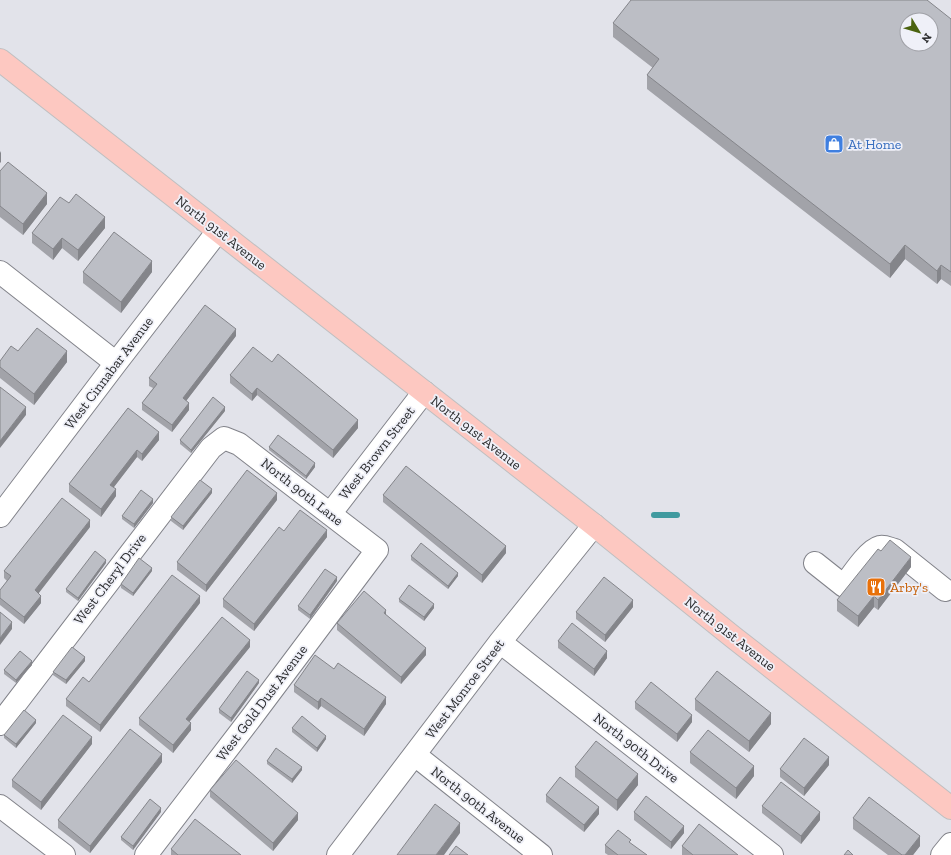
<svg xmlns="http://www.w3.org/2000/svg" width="951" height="855" font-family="'Zilla Slab',serif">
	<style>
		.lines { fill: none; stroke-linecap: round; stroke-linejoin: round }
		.stream { stroke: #409a9f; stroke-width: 6 }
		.minor-casing { stroke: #82838a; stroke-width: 24 }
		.major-casing { stroke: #bfbfc0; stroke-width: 24 }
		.minor { stroke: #fff; stroke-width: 22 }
		.major { stroke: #fdc8c1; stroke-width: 22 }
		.wall { fill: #a2a3a9 }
		.shaded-wall { fill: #84858a }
		.building { fill: #bcbec5; stroke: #84858a; fill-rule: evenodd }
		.labels { text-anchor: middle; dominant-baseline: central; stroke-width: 3.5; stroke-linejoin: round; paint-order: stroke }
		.shop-label { font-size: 14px; fill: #366cbe; stroke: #eff0f8; text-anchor: start }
		.street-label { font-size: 14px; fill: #2a2b2d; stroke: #eff0f8 }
		.food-label { font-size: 14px; fill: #c56008; stroke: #eff0f8; text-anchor: start }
	</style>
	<rect width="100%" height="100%" fill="#e2e3ea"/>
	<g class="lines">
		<path class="stream" d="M654,515H677"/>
		<defs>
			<path id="minor" d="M0,272L116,363
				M330,514L424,392
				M0,516L116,363L218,231
				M815,563L844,586C852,575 868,550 880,547C885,546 890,549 895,550L945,590
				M500,642L772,855
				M0,724L211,448L224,438L239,444L377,550L251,718L146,855
				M415,755L541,855
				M0,806L64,855
				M338,855L500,642L594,525
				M942,855L951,844"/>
			<path id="major" d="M0,60L594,525L733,637L951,808"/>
		</defs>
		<use href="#minor" class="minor-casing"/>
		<use href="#major" class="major-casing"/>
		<use href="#minor" class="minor"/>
		<use href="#major" class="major"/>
	</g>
	<path class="wall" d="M951,19V286L941,279L937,284L905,259L890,278L647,89V75L653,68L613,37V23Z
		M0,171L47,204L23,235L0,217Z
		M69,203L105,228L78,261L62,248L53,260L32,243V233Z
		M83,272H152L121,313L83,283Z
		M236,336L186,401L189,410L172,432L142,410V403L153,388L149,386V378Z
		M18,351L67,362L34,405L0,378V361Z
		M272,362L358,428L333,458L257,395L252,401L230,383V375Z
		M128,408L159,440L142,461L137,457L114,487L116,496L101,517L69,492V484Z
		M225,411L191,453L180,444V440Z
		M269,447L315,467L306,479L269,450Z
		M212,493L183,530L171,521V517Z
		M383,495L506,553L482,583L383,502Z
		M277,500L206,592L177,570V562Z
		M153,503L134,528L122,519V516Z
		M90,527L38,593L41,603L24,624L0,605V590L7,581L4,578V571Z
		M284,531L327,537L254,631L223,607V599Z
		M881,551L911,567L878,610L874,607L858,627L837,611V600Z
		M411,556L458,576L448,589L411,560Z
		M106,563L78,601L66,592V589Z
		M152,571L133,596L121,588V584Z
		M337,581L310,619L298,610V606Z
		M399,599L434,608L424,621L399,602Z
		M200,603L100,732L66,706V699Z
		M633,607L605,642L576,619V612Z
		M386,615L426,655L401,684L337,630V623Z
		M558,641L607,658L594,676L558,648Z
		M250,647L189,721L191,730L173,753L139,725V718Z
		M85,661L66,684L53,675V672Z
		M32,665L16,683L4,674V670Z
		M334,669L386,704L364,736L321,706L318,710L294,692V685Z
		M259,683L231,722L219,713V709Z
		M695,699L771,724L749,752L695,710Z
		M635,702L692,722L677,742L635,709Z
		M36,723L16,748L4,738V735Z
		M292,728L326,739L317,752L292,732Z
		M92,744L41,810L12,787V780Z
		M690,752L754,776L736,799L690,763Z
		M267,761L302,770L292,783L267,764Z
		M162,762L90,853L58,828V820Z
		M829,765L804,796L780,777V769Z
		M575,767L638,785L617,811L575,777Z
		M210,790L298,820L273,851L210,797Z
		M546,795L599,814L584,832L546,802Z
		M762,806L820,820L801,844L762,813Z
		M161,812L133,850L121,840V837Z
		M634,812L684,833L671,849L634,820Z
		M853,818L920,846L913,855H888L853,829Z
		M605,845L647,855H608L605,853Z
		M682,846L738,855H682Z
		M171,849L241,855H171Z"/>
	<path class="shaded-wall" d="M1,151V162L0,163V153Z
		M47,193V204L23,235V224Z
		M105,217V228L78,261V250Z
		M62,238V248L53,260V249Z
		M905,245V259L890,278V264Z
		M152,261V272L121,313V302Z
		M941,265V279L937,284V271Z
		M236,329V336L183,405V398Z
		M67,351V362L34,405V394Z
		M257,388V395L252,401V394Z
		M189,403V410L172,432V425Z
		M26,407V415L0,448V441Z
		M225,407V411L191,453V450Z
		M358,420V428L333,458V450Z
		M159,432V440L142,461V454Z
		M137,450V457L110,492V485Z
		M315,463V467L306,479V476Z
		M116,489V496L101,517V509Z
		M212,489V493L183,530V526Z
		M277,493V500L206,592V585Z
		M153,499V503L134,528V524Z
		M90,520V527L35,598V590Z
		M327,530V537L254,631V624Z
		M506,546V553L482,583V575Z
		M911,557V567L878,610V600Z
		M106,560V563L78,601V598Z
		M152,568V571L133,596V593Z
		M458,573V576L448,589V586Z
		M337,577V581L310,619V615Z
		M41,596V603L24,624V617Z
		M200,596V603L100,732V725Z
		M874,596V607L858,627V616Z
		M633,600V607L605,642V635Z
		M434,604V608L424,621V617Z
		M386,610V617L384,613Z
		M12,622V629L0,645V638Z
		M250,640V647L186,726V719Z
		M426,648V655L401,684V677Z
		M607,651V658L594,676V669Z
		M85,657V661L66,684V680Z
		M32,661V665L16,683V680Z
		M259,680V683L231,722V718Z
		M386,697V704L364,736V729Z
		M321,698V706L318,710V702Z
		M771,713V724L749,752V741Z
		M692,715V722L677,742V734Z
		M36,720V723L16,748V744Z
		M191,723V730L173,753V745Z
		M326,736V739L317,752V748Z
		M92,737V744L41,810V802Z
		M162,754V762L90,853V846Z
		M829,757V765L804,796V788Z
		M754,766V776L736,799V788Z
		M302,767V770L292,783V779Z
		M638,774V785L617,811V800Z
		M599,807V814L584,832V825Z
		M161,808V812L133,850V846Z
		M820,812V820L801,844V836Z
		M298,813V820L273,851V843Z
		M460,823V833L444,855H436Z
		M684,826V833L671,849V842Z
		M920,836V846L913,855H905Z"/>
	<path class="building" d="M631,0H927L951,19V272L941,265L937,271L905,245L890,264L647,75L659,59L613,23ZM907,20H931V44H907Z
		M8,162L47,193L23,224L0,206V171Z
		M76,194L105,217L78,250L62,238L53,249L32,233L60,197L69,203Z
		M114,232L152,261L121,302L83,272Z
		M205,305L236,329L183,398L189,403L172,425L142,403L157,384L149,378Z
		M37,328L67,351L34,394L0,367V361L11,346L18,351Z
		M253,347L272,362L278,354L358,420L333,450L257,388L252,394L230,375Z
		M0,387L26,407L0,441Z
		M213,397L225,407L191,450L180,440Z
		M128,408L159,432L142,454L137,450L110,485L116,489L101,509L69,484Z
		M278,435L315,463L306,476L269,447Z
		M406,466L506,546L482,575L383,495Z
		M247,470L277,493L206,585L177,562Z
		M200,480L212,489L183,526L171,517Z
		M141,490L153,499L134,524L122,516Z
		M62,498L90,520L35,590L41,596L24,617L0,598V590L11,576L4,571Z
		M300,510L327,530L254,624L223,599L279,527L284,531Z
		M890,540L911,557L878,600L874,596L858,616L837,600L878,549L881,551Z
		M421,543L458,573L448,586L411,556Z
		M95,551L106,560L78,598L66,589Z
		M139,558L152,568L133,593L121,584Z
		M325,569L337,577L310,615L298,606Z
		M172,575L200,596L100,725L66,699L83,677L89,682Z
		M604,577L633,600L605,635L576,612Z
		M409,585L434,604L424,617L399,599Z
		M364,591L386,610L384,613L426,648L401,677L337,623Z
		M0,612L12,622L0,638Z
		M222,617L250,640L186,719L191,723L173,745L139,718Z
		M572,623L607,651L594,669L558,641Z
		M72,647L85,657L66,680L53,672Z
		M20,651L32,661L16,680L4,670Z
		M315,655L334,669L338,663L386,697L364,729L321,698L318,702L294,685Z
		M247,671L259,680L231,718L219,709Z
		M717,671L771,713L749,741L695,699Z
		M651,682L692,715L677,734L635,702Z
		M24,710L36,720L16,744L4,735Z
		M63,715L92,737L41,802L12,780Z
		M302,716L326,736L317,748L292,728Z
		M130,729L162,754L90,846L58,820Z
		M708,730L754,766L736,788L690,752Z
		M804,738L829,757L804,788L780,769Z
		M596,741L638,774L617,800L575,767Z
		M276,748L302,767L292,779L267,761Z
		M236,760L298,813L273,843L210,790Z
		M560,777L599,807L584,825L546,795Z
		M781,782L820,812L801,836L762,806Z
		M646,796L684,826L671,842L634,812Z
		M869,797L920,836L905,855H902L853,818Z
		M150,799L161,808L133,846L121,837Z
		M435,804L460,823L436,855H397Z
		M195,819L241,855H178L171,849Z
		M699,824L738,855H693L682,846Z
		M618,830L631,840L629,842L647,855H618L605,845Z
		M456,846L468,855H449Z
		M848,850L853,855H844Z"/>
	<defs>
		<symbol id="shop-square" viewBox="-11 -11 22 22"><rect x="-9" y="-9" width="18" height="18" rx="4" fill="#3f7fe0" stroke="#eff0f8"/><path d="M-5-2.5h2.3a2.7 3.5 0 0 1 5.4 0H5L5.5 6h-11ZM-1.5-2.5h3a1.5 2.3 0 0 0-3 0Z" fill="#fff"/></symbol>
		<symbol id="restaurant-square" viewBox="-11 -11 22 22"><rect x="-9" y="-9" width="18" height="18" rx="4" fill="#e8710a" stroke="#eff0f8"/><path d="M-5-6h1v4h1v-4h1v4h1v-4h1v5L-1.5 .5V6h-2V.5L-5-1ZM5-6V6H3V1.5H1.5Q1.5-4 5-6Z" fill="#fff"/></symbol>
	</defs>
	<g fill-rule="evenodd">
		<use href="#shop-square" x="823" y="133" width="22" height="22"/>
		<use href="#restaurant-square" x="865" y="576" width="22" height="22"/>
	</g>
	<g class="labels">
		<g class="shop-label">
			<text x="848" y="144">At Home</text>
		</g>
		<g class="street-label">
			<text transform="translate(221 233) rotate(38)">North 91st Avenue</text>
			<text transform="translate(109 373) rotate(-53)">West Cinnabar Avenue</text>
			<text transform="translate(476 433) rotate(38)">North 91st Avenue</text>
			<text transform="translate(377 453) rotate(-52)">West Brown Street</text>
			<text transform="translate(302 492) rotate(38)">North 90th Lane</text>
			<text transform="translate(110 579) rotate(-53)">West Cheryl Drive</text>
			<text transform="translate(730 634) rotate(38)">North 91st Avenue</text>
			<text transform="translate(465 689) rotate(-53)">West Monroe Street</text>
			<text transform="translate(262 703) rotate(-53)">West Gold Dust Avenue</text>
			<text transform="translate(636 748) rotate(38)">North 90th Drive</text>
			<text transform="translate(478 805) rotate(38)">North 90th Avenue</text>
		</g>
		<g class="food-label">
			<text x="890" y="587">Arby's</text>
		</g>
	</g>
	<g transform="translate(919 32) rotate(128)"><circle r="19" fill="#eff0f8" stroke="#a0a1a7"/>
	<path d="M0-3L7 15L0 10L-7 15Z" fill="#4a620f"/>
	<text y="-6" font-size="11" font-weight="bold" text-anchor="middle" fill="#2a2b2d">N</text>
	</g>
</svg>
